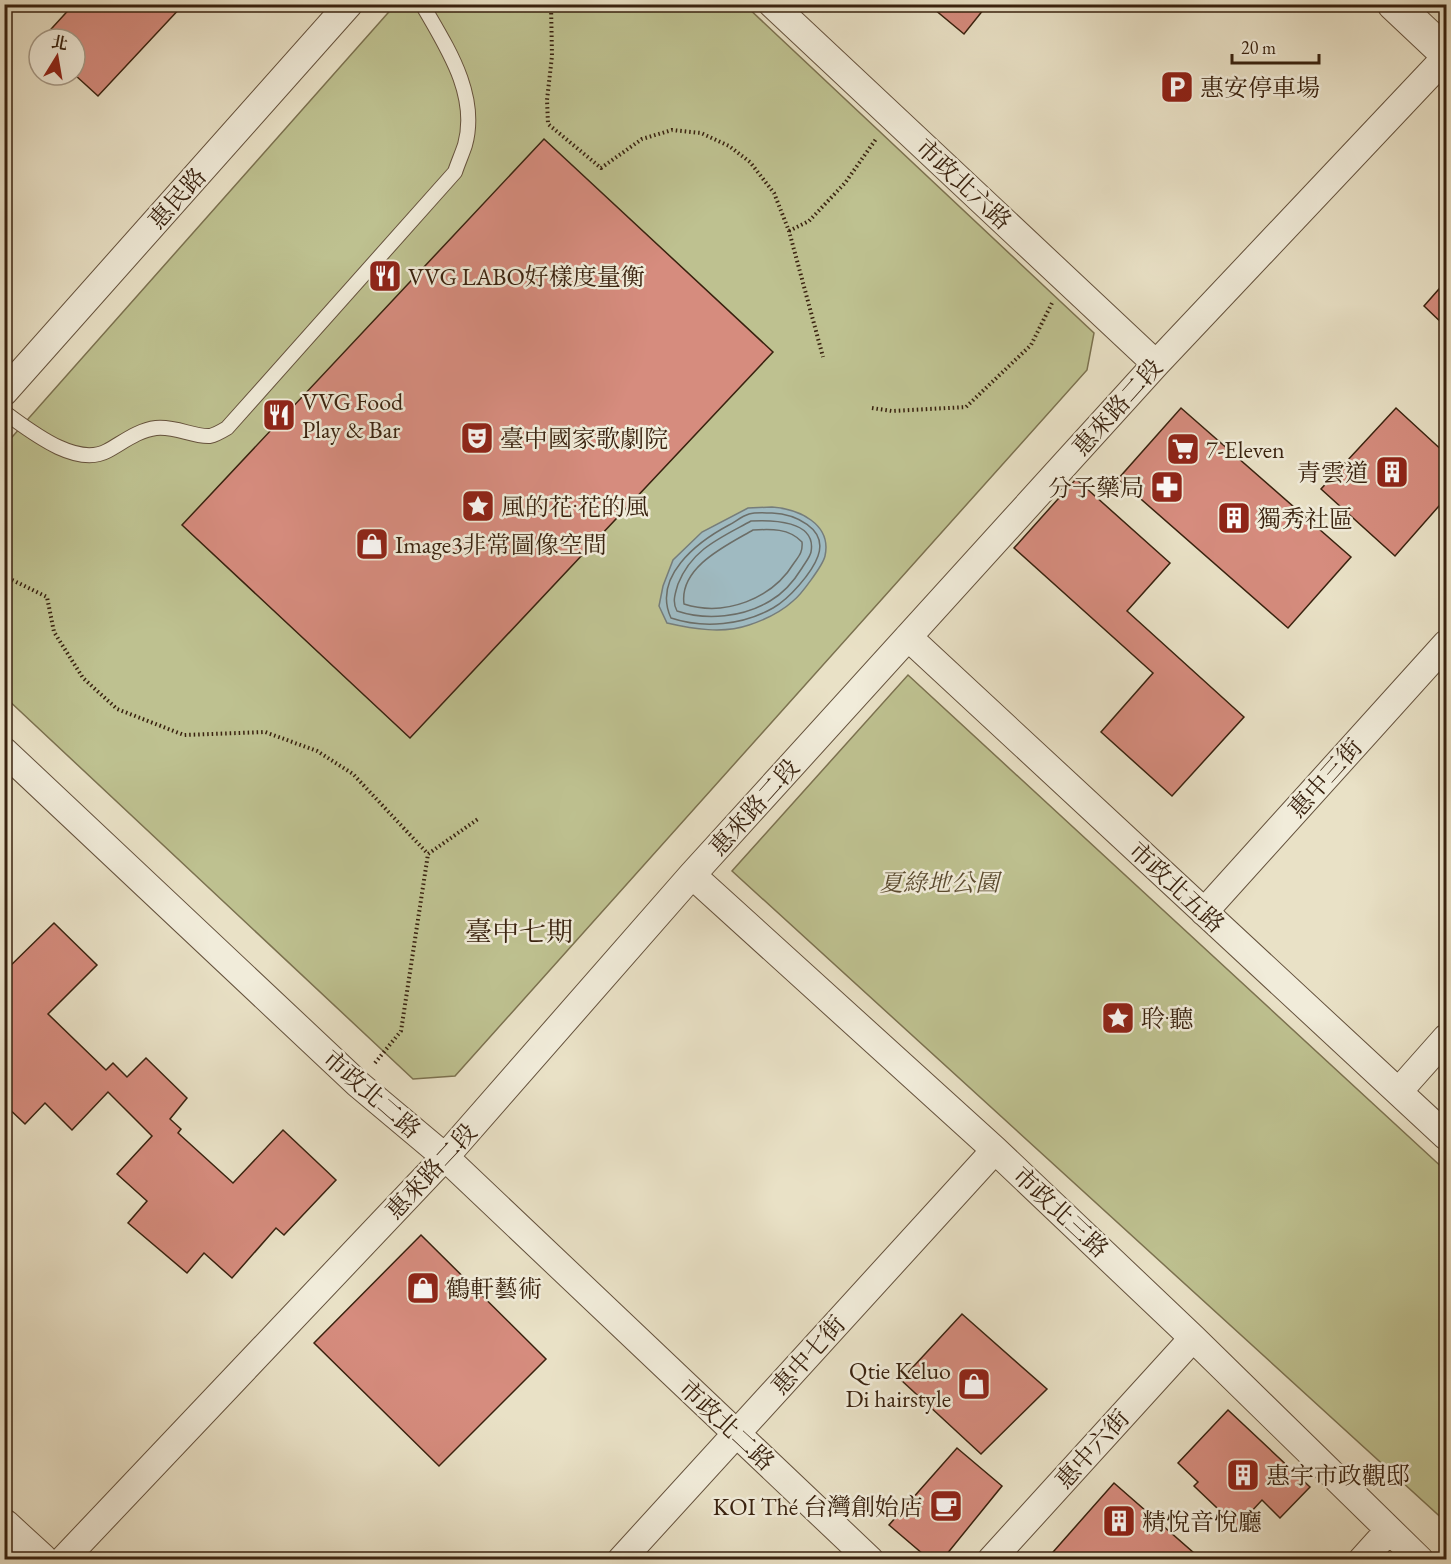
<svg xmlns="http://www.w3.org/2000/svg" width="1451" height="1564" font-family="'EB Garamond','Noto Serif TC',serif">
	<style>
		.green { fill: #bec190; stroke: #7c7250; stroke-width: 1.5 }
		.water { fill: #9fbac1; stroke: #767d7a; stroke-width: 1.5 }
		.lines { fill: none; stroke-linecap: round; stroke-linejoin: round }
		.shore { stroke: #6c6e68; stroke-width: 1.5 }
		.building { fill: #d68c7e; stroke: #39220f; stroke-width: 1.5 }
		.service-casing { stroke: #65523d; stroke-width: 16 }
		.minor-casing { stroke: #65523d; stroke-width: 29 }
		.tertiary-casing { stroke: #65523d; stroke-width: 35 }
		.path { stroke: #39220f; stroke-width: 4; stroke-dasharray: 1.5 3; stroke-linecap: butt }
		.service { stroke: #f1ecda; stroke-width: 14 }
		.minor { stroke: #f1ecda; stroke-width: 27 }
		.tertiary { stroke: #f1ecda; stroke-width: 33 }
		.labels { text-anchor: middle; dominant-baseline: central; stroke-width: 5; stroke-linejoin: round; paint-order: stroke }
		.poi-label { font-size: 24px; fill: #39220f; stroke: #f1ecda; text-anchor: start }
		.street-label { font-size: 24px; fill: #39220f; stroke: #f1ecda }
		.park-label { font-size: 24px; font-style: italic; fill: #5a4a2f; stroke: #f1ecda }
		.quarter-label { font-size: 27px; fill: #39220f; stroke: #f1ecda }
	</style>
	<rect width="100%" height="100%" fill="#e9e1c6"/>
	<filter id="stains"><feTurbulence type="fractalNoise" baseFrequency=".00333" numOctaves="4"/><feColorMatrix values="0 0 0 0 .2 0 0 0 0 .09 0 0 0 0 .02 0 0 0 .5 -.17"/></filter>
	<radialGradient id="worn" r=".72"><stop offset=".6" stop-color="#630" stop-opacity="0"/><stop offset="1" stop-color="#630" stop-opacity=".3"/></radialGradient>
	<path class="green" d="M395,5H745L1094,333L1087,370L455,1076L413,1079L5,697V445Z
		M908,675L1446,1171V1522L732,871Z"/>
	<path class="water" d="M772,507C799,509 832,524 825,556C823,565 801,595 793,601C781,612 764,620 749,625C723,634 693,629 667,623L659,606L663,586L673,560L702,532L748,508Z"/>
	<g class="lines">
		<path class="shore" d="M772,513C794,514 828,528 818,556C812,573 789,599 773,608C743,625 704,629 671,618C652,577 697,542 729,525C735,522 742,516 749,514C756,512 765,513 772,513Z
			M751,521C771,520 817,520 811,552C810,557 805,563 802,568C794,581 784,593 770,601C743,617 707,621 677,611C672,602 675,594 678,584C692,549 720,538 751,521Z
			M753,530C771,529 789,528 802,542C803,552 799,556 794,563C772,599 725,617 684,604C679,567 727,545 753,530Z"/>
	</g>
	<path class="building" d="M74,4H183V5L98,96L75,75V39H42Z
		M928,4H988L964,34Z
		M544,139L773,352L410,738L182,525Z
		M1446,281V327L1424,306Z
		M1181,408L1351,557L1288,628L1118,479Z
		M1396,408L1446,454V498L1395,556L1321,489Z
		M1076,479L1170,563L1127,611L1244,717L1172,796L1101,732L1153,673L1014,548Z
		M54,923L97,965L48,1014L106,1070L113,1063L127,1077L146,1058L187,1098L170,1119L181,1129L178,1133L233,1183L283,1130L336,1180L284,1235L276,1228L232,1278L204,1253L187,1273L128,1223L147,1201L117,1174L152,1136L108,1092L72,1130L45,1103L25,1124L4,1104V972Z
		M421,1235L546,1359L439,1466L314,1343Z
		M962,1314L1047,1389L981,1454L901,1380Z
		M1228,1410L1310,1487L1280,1518L1262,1500L1237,1527L1194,1486L1198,1482L1178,1463Z
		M957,1448L1002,1486L942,1560H930L889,1525Z
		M1114,1483L1202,1560H1046Z"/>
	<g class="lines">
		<defs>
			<path id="service" d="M4,412C28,429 75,468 107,451C122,443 138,430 156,428C177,426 192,437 210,436C215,435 222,431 227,428L455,172C458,163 462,154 465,145C479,94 446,46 422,4"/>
			<path id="minor" d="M772,4L1156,364
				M4,392L349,4
				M908,637L1446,1136
				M4,751L358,1084L445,1157L870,1560
				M692,875L995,1150L1193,1338L1420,1560
				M1204,912L1446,644
				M1399,1091L1446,1038
				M63,1560L445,1157L692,875L1156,364L1446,57
				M621,1560L995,1150
				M991,1560L1193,1338
				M1362,1560L1389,1530"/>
			<path id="tertiary" d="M1394,4L1446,53
				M4,1526L41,1560"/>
		</defs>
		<use href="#service" class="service-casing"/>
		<use href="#minor" class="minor-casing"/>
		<use href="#tertiary" class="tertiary-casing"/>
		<path class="path" d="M551,4L552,56L547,100L548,124L601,168L642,139L672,130L701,133L729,146L750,162L774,193L789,231L823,357
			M789,231L809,221L845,183L876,139
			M872,408L892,411L966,407L1031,345L1052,303
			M4,576L47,597L54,632L83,678L117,709L184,735L265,732L317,751L353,774L428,854
			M375,1063L401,1031L428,854L478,819"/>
		<use href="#service" class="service"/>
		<use href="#minor" class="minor"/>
		<use href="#tertiary" class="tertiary"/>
	</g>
	<defs>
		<symbol id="parking-square" viewBox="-11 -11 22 22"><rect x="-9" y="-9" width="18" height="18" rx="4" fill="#8f2418" stroke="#f1ecda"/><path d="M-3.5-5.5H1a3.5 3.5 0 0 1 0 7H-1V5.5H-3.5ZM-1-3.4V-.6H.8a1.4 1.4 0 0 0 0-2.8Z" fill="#fff"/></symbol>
		<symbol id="restaurant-square" viewBox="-11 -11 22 22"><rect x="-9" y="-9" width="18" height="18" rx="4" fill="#8f2418" stroke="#f1ecda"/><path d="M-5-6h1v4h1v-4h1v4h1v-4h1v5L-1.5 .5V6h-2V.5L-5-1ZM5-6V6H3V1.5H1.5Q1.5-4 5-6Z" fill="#fff"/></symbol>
		<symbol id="theatre-square" viewBox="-11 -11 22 22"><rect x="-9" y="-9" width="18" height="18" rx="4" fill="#8f2418" stroke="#f1ecda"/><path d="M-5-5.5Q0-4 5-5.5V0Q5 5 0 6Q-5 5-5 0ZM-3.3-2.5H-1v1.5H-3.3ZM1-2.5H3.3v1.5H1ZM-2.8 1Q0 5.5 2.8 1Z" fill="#fff"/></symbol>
		<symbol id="supermarket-square" viewBox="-11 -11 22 22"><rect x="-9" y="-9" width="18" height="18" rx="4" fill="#8f2418" stroke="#f1ecda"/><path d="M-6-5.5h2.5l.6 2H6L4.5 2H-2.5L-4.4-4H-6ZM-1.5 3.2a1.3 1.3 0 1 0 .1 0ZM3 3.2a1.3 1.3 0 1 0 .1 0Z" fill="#fff"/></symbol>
		<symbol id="building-square" viewBox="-11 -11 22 22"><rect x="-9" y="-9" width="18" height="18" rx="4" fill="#8f2418" stroke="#f1ecda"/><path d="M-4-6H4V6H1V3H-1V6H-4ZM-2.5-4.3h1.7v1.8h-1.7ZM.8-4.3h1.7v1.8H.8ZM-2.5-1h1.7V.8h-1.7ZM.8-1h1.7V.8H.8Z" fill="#fff"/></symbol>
		<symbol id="pharmacy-square" viewBox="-11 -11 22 22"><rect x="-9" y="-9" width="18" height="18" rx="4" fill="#8f2418" stroke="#f1ecda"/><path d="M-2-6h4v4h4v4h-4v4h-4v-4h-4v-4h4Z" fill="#fff"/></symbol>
		<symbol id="sight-square" viewBox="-11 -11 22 22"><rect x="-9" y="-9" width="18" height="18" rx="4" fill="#8f2418" stroke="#f1ecda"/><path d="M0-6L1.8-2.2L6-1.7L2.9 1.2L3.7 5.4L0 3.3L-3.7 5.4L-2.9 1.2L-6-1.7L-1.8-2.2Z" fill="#fff"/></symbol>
		<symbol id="shop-square" viewBox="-11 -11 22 22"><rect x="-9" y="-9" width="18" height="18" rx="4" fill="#8f2418" stroke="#f1ecda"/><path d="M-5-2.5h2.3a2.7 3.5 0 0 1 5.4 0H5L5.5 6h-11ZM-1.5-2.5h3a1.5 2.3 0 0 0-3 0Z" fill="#fff"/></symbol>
		<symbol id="cafe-square" viewBox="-11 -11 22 22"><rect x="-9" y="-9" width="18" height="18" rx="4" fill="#8f2418" stroke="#f1ecda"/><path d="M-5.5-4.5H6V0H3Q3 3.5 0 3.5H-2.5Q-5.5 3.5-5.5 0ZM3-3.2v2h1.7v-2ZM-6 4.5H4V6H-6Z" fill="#fff"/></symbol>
	</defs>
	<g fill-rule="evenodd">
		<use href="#parking-square" x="1158" y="68" width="38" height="38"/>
		<use href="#restaurant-square" x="366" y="257" width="38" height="38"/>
		<use href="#restaurant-square" x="260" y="396" width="38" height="38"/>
		<use href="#theatre-square" x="458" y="419" width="38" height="38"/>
		<use href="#supermarket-square" x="1164" y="430" width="38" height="38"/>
		<use href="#building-square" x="1373" y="453" width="38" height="38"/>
		<use href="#pharmacy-square" x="1148" y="468" width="38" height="38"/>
		<use href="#sight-square" x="459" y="487" width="38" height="38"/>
		<use href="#building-square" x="1215" y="499" width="38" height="38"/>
		<use href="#shop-square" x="353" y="525" width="38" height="38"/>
		<use href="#sight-square" x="1099" y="999" width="38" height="38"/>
		<use href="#shop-square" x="404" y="1269" width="38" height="38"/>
		<use href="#shop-square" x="955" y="1365" width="38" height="38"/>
		<use href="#building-square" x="1224" y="1456" width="38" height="38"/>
		<use href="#cafe-square" x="927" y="1487" width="38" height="38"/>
		<use href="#building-square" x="1100" y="1502" width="38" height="38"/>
	</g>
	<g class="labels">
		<g class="poi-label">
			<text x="1200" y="87">惠安停車場</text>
			<text x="408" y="276">VVG LABO好樣度量衡</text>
			<text x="302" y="401">VVG Food<tspan x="302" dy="28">Play &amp; Bar</tspan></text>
			<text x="500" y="438">臺中國家歌劇院</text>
			<text x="1206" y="449">7-Eleven</text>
			<text x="1369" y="472" text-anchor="end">青雲道</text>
			<text x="1144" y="487" text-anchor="end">分子藥局</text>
			<text x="501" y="506">風的花‧花的風</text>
			<text x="1257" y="518">獨秀社區</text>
			<text x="395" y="544">Image3非常圖像空間</text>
			<text x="1141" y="1018">聆‧聽</text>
			<text x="446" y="1288">鶴軒藝術</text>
			<text x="951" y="1370" text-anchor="end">Qtie Keluo<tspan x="951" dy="28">Di hairstyle</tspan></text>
			<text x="1266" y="1475">惠宇市政觀邸</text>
			<text x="923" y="1506" text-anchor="end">KOI Thé 台灣創始店</text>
			<text x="1142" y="1521">精悅音悅廳</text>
		</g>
		<g class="street-label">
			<text transform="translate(964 184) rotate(43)">市政北六路</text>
			<text transform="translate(177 198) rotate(-48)">惠民路</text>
			<text transform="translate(1117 407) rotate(-48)">惠來路二段</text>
			<text transform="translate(1325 778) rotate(-48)">惠中三街</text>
			<text transform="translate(754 807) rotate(-48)">惠來路二段</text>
			<text transform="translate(1177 887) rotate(43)">市政北五路</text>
			<text transform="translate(372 1094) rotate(41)">市政北二路</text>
			<text transform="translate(431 1171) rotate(-47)">惠來路二段</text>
			<text transform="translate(1061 1212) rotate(43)">市政北三路</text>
			<text transform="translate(808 1355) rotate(-48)">惠中七街</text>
			<text transform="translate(727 1425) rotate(43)">市政北二路</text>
			<text transform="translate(1092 1449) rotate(-48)">惠中六街</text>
		</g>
		<g class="park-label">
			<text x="939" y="882">夏綠地公園</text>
		</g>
		<g class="quarter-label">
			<text x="519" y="931">臺中七期</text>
		</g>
	</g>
	<rect width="1451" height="1564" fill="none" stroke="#e9e1c6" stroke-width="24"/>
	<rect x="6" y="6" width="1439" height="1552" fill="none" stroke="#39220f" stroke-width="3"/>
	<rect x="12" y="12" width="1427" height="1540" fill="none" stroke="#39220f" stroke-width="1.5"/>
	<g transform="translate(57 57) rotate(11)"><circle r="28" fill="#f1ecda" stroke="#a79b89" stroke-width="1.5"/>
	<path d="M0-4.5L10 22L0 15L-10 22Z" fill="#8f2418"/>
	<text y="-9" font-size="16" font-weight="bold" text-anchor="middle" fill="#39220f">北</text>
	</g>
	<path d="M1232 54v9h87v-9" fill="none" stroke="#39220f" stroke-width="3"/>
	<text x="1241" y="54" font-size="18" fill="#39220f" stroke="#f1ecda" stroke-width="4.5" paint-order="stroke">20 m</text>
	<rect width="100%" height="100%" filter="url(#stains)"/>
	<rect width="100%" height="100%" fill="url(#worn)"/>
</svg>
